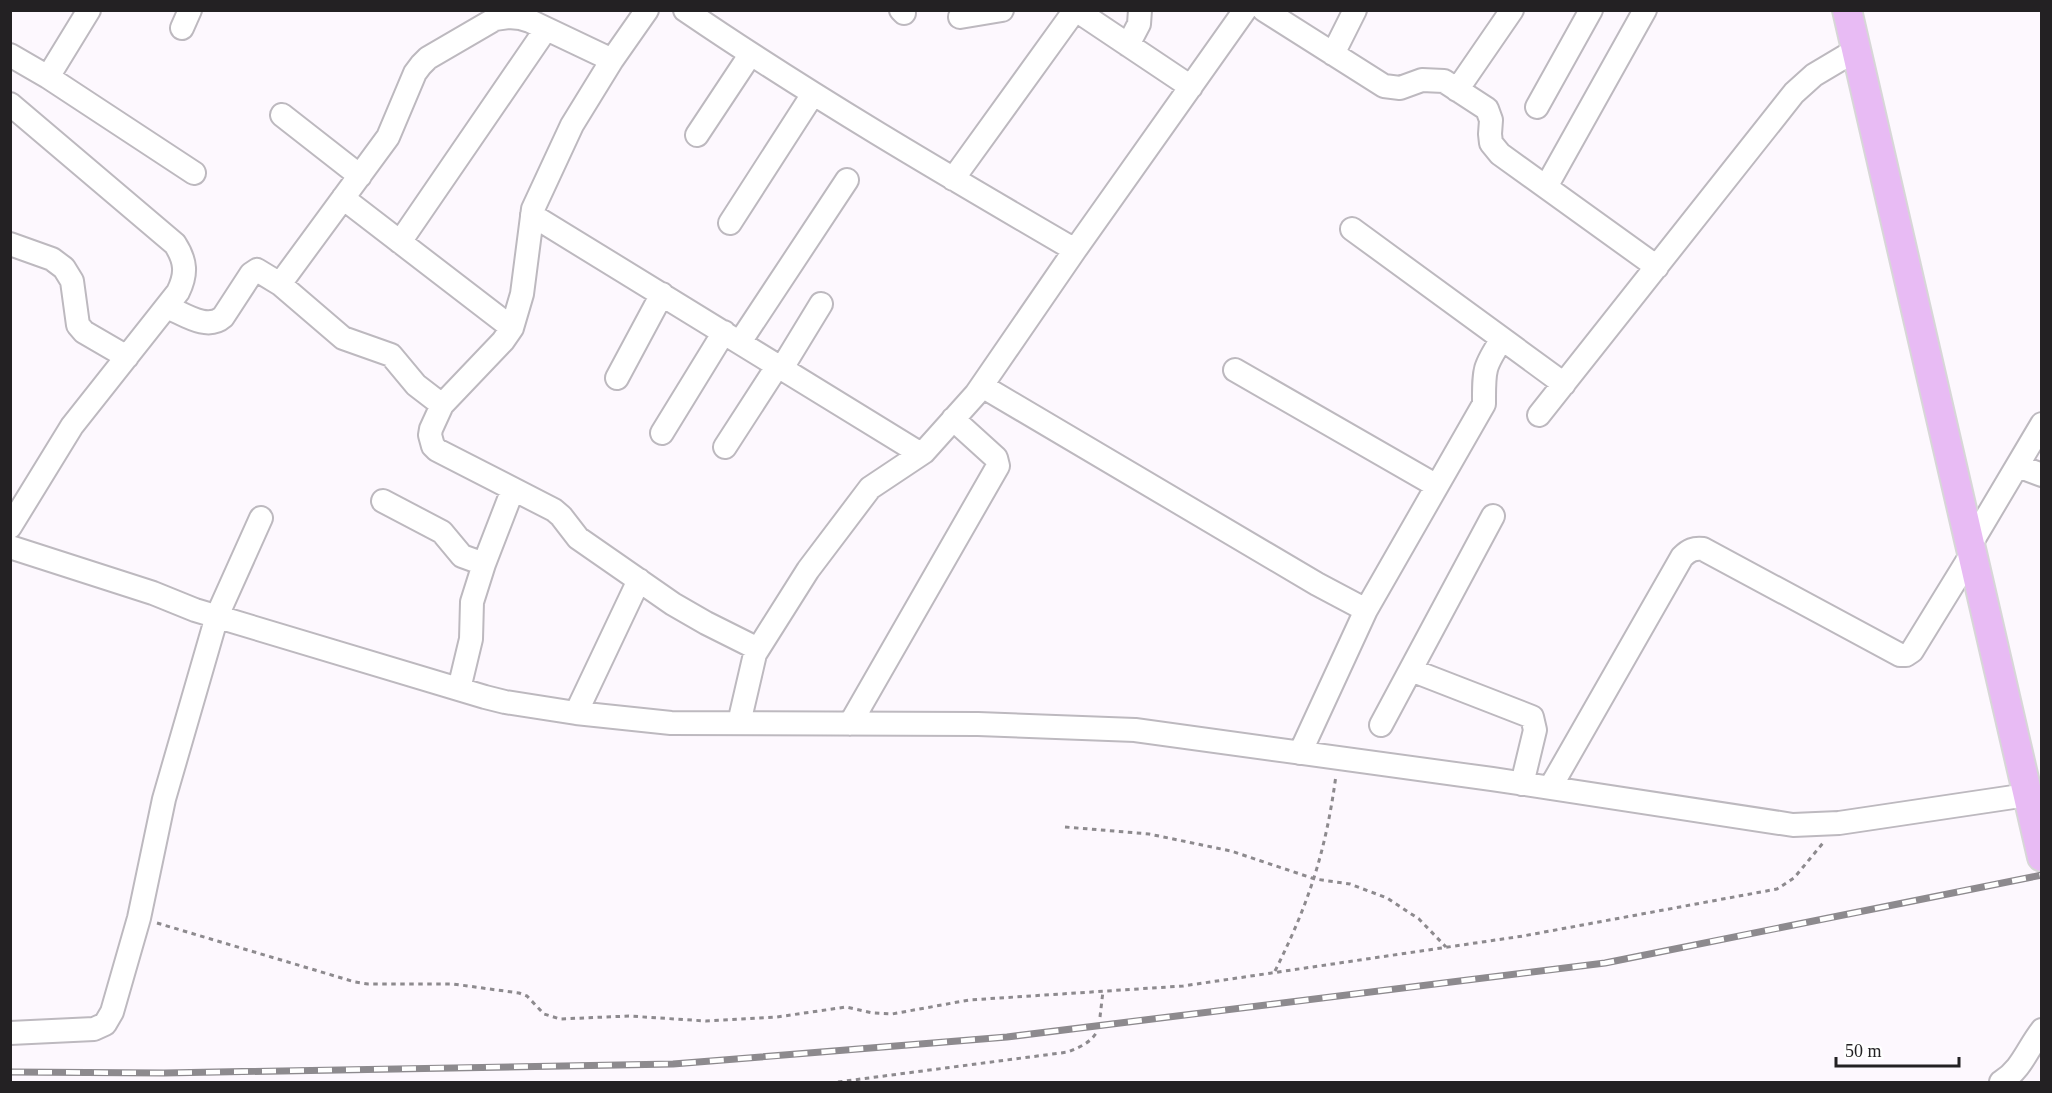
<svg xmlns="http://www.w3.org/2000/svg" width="2052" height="1093" font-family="'Times New Roman',serif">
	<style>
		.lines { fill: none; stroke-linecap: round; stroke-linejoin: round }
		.minor-casing { stroke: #bdb9bf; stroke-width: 26 }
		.major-casing { stroke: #d7d7d7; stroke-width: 32 }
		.path { stroke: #8d8a8e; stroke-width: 3; stroke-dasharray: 4.5 4.5; stroke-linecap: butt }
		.minor { stroke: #fff; stroke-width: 22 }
		.major { stroke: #e8bbf4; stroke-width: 28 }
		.rail-casing { stroke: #8d8a8e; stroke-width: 7 }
		.rail { stroke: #fff; stroke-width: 4.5; stroke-dasharray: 14; stroke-linecap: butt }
	</style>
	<rect width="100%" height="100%" fill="#fdf8fe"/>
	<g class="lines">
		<defs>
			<path id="minor" d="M647,10L612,60L572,125L533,209L522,294L512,328L503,341L442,405L431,429L430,435L433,446L437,450L554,510L561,516L578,538L673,604L706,623L758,649
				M685,10C811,96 943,173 1075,250
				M901,10L904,13
				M1076,10L1191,87
				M1264,10L1384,86L1400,88L1422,80L1444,81L1487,109L1491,120L1490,134L1491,143L1500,154L1657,267
				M960,17L1002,10
				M182,28L190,10
				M1128,45L1139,24L1140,10
				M1333,54L1355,10
				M10,55L48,77L194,173
				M48,77L89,10
				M1457,90L1512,10
				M10,104L175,244C186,261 187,274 178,292L72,426L10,527
				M1537,107L1591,10
				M282,115L360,176
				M697,135L750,55
				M953,179L1075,10
				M1546,187L1645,10
				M343,198L512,328
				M532,215L921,454
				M730,223L813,94
				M1352,229L1564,384
				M400,242L546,29
				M10,244L52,259L64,268L72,281L78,325L84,332L127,357
				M280,284L388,137L415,73L421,65L428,58L495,19L509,17L520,18L530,21L612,60
				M167,307C184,314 207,331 223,317L251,274L257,270L280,284L343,338L391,355L416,385L442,405
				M740,342L847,180
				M782,368L821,304
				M1235,370L1437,486
				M617,378L662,294
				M982,386L1317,584L1366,610
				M1539,415L1794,93L1814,75L1856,50
				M662,433L724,332
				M725,447L778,365
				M2018,466L2042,475
				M383,501L442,532L462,556L484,564
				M10,547L153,593L195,610L485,697L505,702L576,713L671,723L978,724L1135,730L1492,779L1793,825L1839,823L2027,795
				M1969,547L2042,424
				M1411,670L1532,717L1535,730L1522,784
				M459,689L471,639L472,602L484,564L513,489
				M576,713L639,580
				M739,723L755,654L808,570L870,488L924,452L976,394L1075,250L1245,10
				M850,724L998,466L996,458L953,419
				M1381,725L1493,516
				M1300,753L1366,610L1484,404C1484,370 1483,368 1502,339
				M1550,788L1682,557C1689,550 1694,548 1703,549L1900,655H1906L1912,651L1971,555
				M10,1033L94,1029L105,1024L112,1012L139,918L164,799L217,616L261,518
				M2001,1082C2022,1069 2027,1049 2042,1030"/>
			<path id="major" d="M1847,10L2042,857"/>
		</defs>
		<use href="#minor" class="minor-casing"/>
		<use href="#major" class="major-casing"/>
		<path class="path" d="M1065,827L1149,834L1231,851L1315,879L1350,884L1387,898L1419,919L1446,947
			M157,923L355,982L368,984H453L519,993L527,996L544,1014L560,1019L629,1016L706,1021L777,1017L846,1007L873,1013L892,1014L969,1000L1183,986L1523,936L1777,889L1794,878L1823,843
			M1275,971C1309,903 1326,851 1336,775
			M1100,1017L1103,991
			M838,1082L1068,1052C1080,1047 1090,1043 1097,1032"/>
		<use href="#minor" class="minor"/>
		<use href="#major" class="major"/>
		<defs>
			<path id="rail" d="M10,1072L164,1073L673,1064L1007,1037L1605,963L2042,875"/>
		</defs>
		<use href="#rail" class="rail-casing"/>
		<use href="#rail" class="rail"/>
	</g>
	<rect width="2052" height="1093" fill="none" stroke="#232123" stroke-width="24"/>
	<path d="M1836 1057v9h123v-9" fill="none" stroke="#232123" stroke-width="3"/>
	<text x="1845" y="1057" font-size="18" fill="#232123" stroke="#ffffff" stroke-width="4.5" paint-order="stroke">50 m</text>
</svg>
